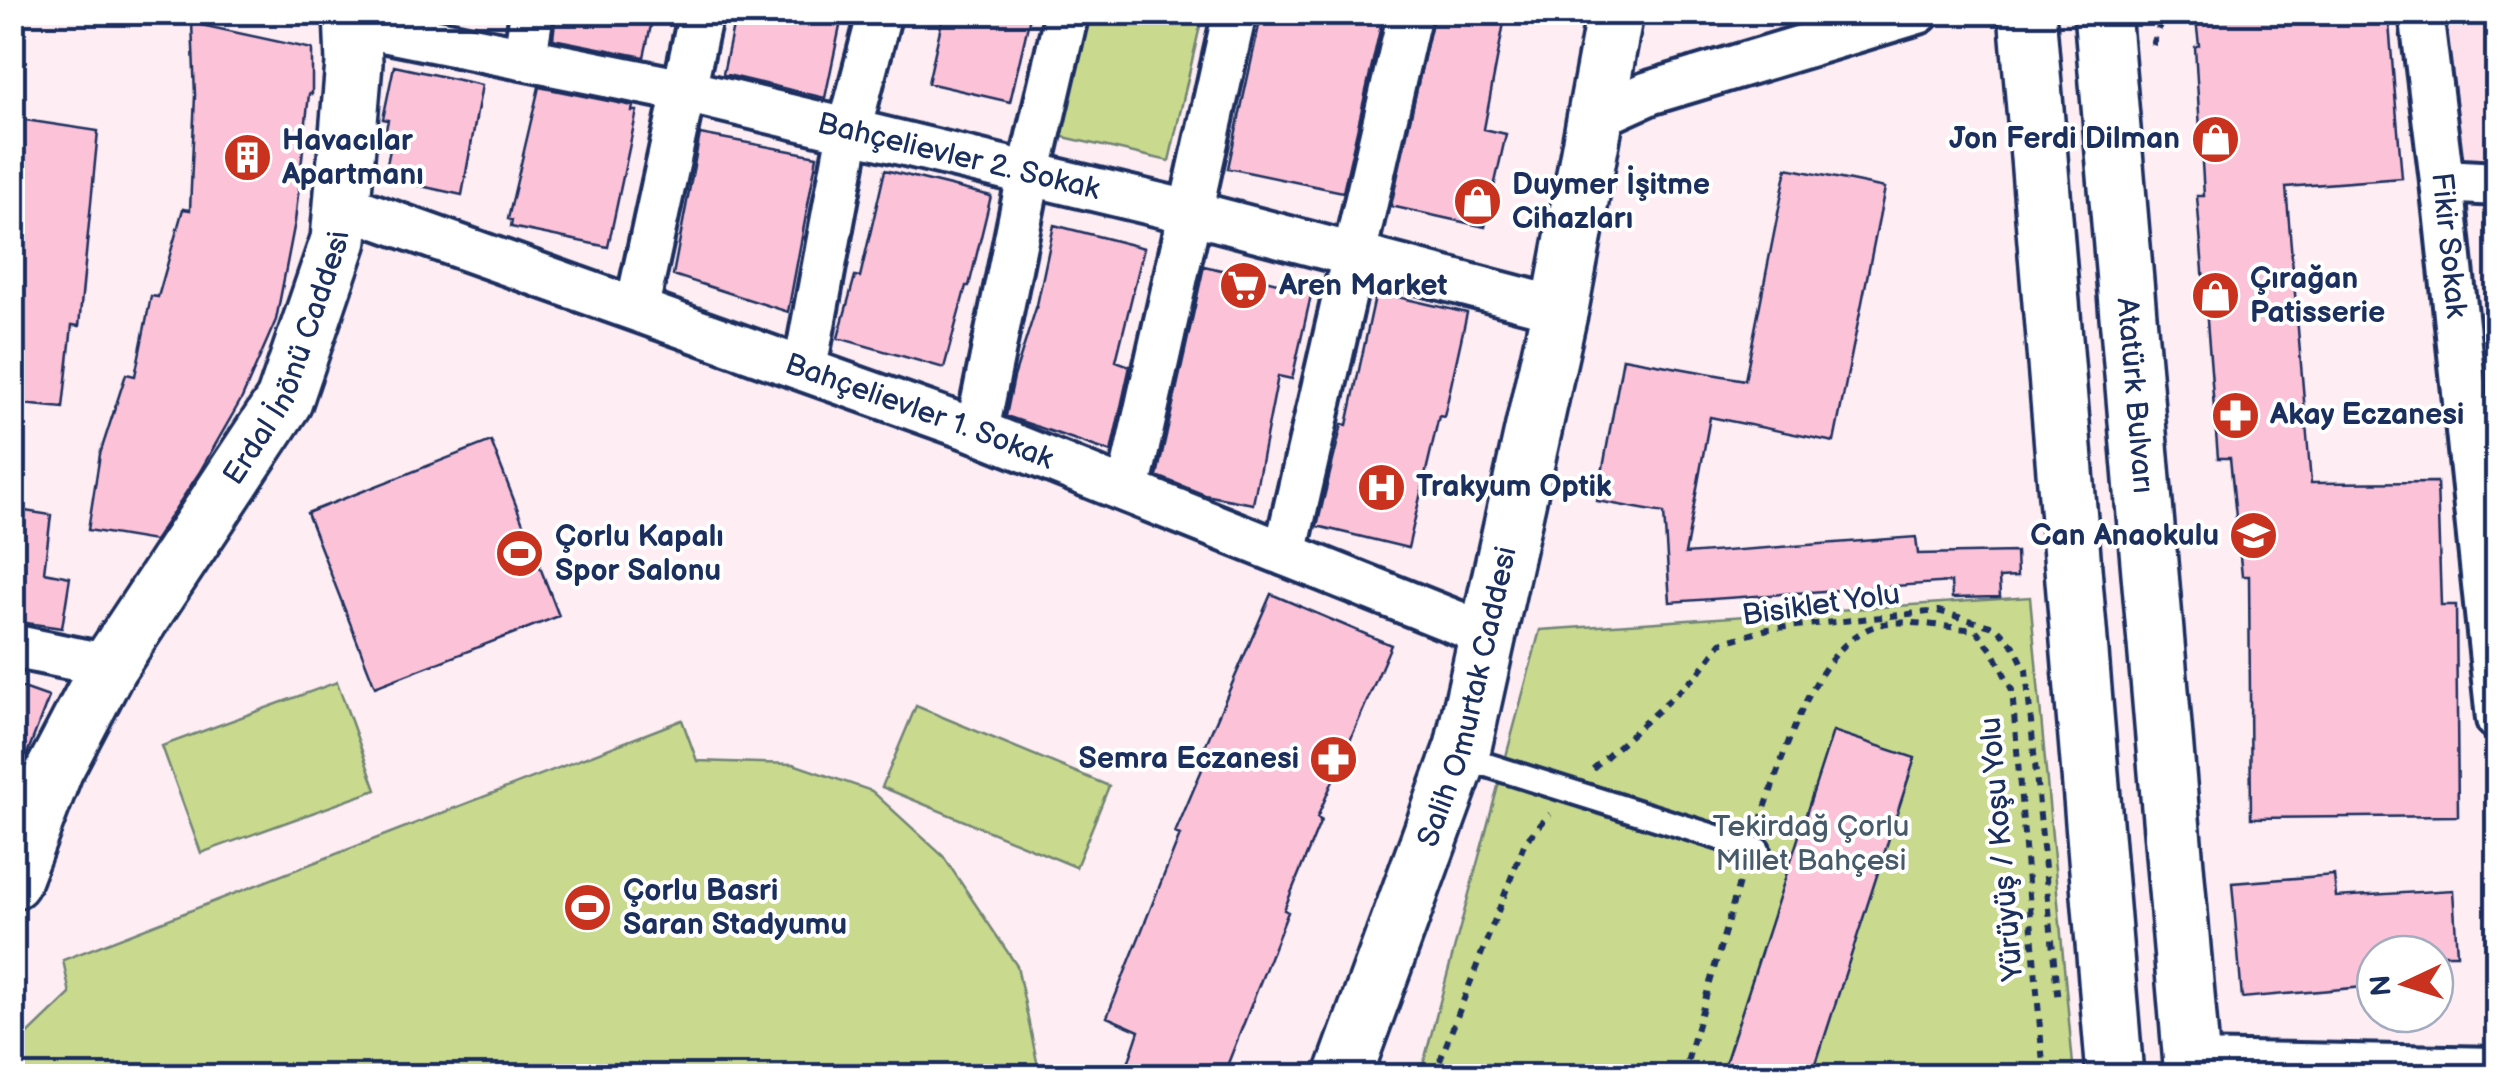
<svg xmlns="http://www.w3.org/2000/svg" width="2510" height="1089" font-family="'Balsamiq Sans',sans-serif">
	<style>
		.built { fill: #fde0eb }
		.green { fill: #c9da8e; stroke: #728476; stroke-width: 2.5 }
		.building { fill: #fcc3d8; stroke: #1b2f5e; stroke-width: 2.5 }
		.lines { fill: none; stroke-linecap: round; stroke-linejoin: round }
		.lane-casing { stroke: #1b2f5e; stroke-width: 30 }
		.street-casing { stroke: #1b2f5e; stroke-width: 50 }
		.secondary-casing { stroke: #1b2f5e; stroke-width: 62 }
		.primary-casing { stroke: #1b2f5e; stroke-width: 62 }
		.path { stroke: #1b2f5e; stroke-width: 6; stroke-dasharray: 8 8; stroke-linecap: butt }
		.lane { stroke: #fff; stroke-width: 22 }
		.street { stroke: #fff; stroke-width: 42 }
		.secondary { stroke: #fff; stroke-width: 55 }
		.primary { stroke: #fff; stroke-width: 55 }
		.labels { text-anchor: middle; dominant-baseline: central; stroke-width: 8; stroke-linejoin: round; paint-order: stroke }
		.poi-label { font-size: 30px; font-weight: bold; fill: #1b2f5e; stroke: #fff; text-anchor: start }
		.street-label { font-size: 30px; fill: #1b2f5e; stroke: #fff }
		.park-label { font-size: 30px; fill: #465a6a; stroke: #fff }
	</style>
	<rect width="100%" height="100%" fill="#feedf3"/>
	<filter id="ink" filterUnits="userSpaceOnUse"><feTurbulence type="fractalNoise" baseFrequency=".01" numOctaves="2"/><feDisplacementMap in="SourceGraphic" scale="20" xChannelSelector="R" yChannelSelector="G"/><feConvolveMatrix kernelMatrix="1 2 1 2 8 2 1 2 1" color-interpolation-filters="sRGB"/></filter>
	<g filter="url(#ink)">
		<path class="built" d="M2436,13H2497V173L2451,170Z"/>
		<path class="green" d="M1087,13H1203L1169,161L1059,136Z
			M2030,597L2074,1076H1420L1540,630Z
			M337,682L376,790L201,853L162,746Z
			M916,706L1109,786L1076,867L882,787Z
			M682,720L697,761L793,764L872,791L943,856L1017,966L1040,1076H13V1055L24,1038L70,994L63,960Z"/>
		<path class="building" d="M556,12H654L644,57L553,39Z
			M736,12H843L825,98L723,74Z
			M944,12H1031L1010,102L928,83Z
			M1262,12H1384L1343,192L1228,168Z
			M1434,12H1506L1484,129L1506,134L1485,227L1391,206Z
			M2195,12H2388L2402,178L2286,187L2311,483L2437,482L2441,605H2456L2458,816L2251,818L2249,576H2242L2230,458H2218L2197,196H2204L2195,47L2199,45Z
			M192,23L312,49V94H309L295,222L276,320L242,398L199,473L154,541L88,530L100,454L126,374L135,376L151,296L158,297L183,209L190,210L195,95Z
			M394,66L482,85L462,195L384,178L392,140L384,139L388,120L383,119Z
			M539,87L633,106L632,111H637L608,247L511,227L512,220L508,219Z
			M12,118L98,131L79,326L72,325L63,408L12,403Z
			M700,134L817,156L788,312L673,275Z
			M1787,168L1885,188L1834,442L1710,417L1685,554L1916,537L1918,554L2016,552L2017,577L1999,578L2000,597L1952,598L1951,582L1670,602L1664,513L1597,501L1623,358L1745,380Z
			M885,170L991,196L969,286H966L944,368L838,338L855,276L860,277Z
			M1054,225L1144,248L1116,361L1130,366L1111,452L1006,416L1014,377L1037,305Z
			M1204,266L1312,291L1292,379L1278,376L1253,504L1205,495L1157,476Z
			M1376,292L1467,313L1444,417L1439,416L1408,548L1317,526L1342,424L1347,425Z
			M491,441L559,616L375,687L307,513Z
			M12,509L51,515L44,572L70,577L62,628L12,621Z
			M1271,594L1391,645L1317,818L1321,820L1284,910L1288,912L1223,1076H1124L1139,1031L1107,1017L1180,835L1175,833L1209,753L1203,751Z
			M12,684L49,697L15,785H12Z
			M1833,731L1915,758L1812,1076H1721Z
			M2334,875L2336,897L2453,890L2457,954H2375V986L2242,998L2232,883Z"/>
		<g class="lines">
			<defs>
				<path id="lane" d="M1487,765L1758,850"/>
				<g id="street">
					<path id="s1" d="M2421,12L2442,181L2498,719"/>
					<path id="s2" d="M353,24L685,91L1189,212L1560,309"/>
					<path d="M525,57L532,12"/>
					<path d="M1596,117L1649,93L1918,12"/>
					<path d="M2442,181L2498,184"/>
					<path id="s3" d="M343,205L977,431L1488,635"/>
					<path d="M637,307L701,12"/>
					<path d="M805,368L849,131L880,12"/>
					<path d="M977,431L1029,175L1067,12"/>
					<path d="M1128,491L1235,12"/>
					<path d="M1285,554L1410,12"/>
					<path d="M12,646L109,666"/>
					<path d="M2192,1063L2498,1069"/>
				</g>
				<g id="secondary">
					<path id="s4" d="M12,881L55,769L109,666L284,401L339,240L354,63L352,12"/>
				</g>
				<g id="primary">
					<path d="M2027,12L2115,1076"/>
					<path id="s5" d="M2102,12L2193,1076"/>
					<path id="s6" d="M1343,1076L1463,747L1560,309L1615,12"/>
				</g>
			</defs>
			<use href="#lane" class="lane-casing"/>
			<use href="#street" class="street-casing"/>
			<use href="#secondary" class="secondary-casing"/>
			<use href="#primary" class="primary-casing"/>
			<path class="path" d="M2153,45L2164,12
				M1593,769L1698,674L1721,643L1768,629L1938,611L1997,628L2014,646L2026,670L2058,1003
				M1760,822C1782,764 1813,638 1883,624C1908,619 1950,628 1976,630L1994,653L2012,690L2044,1076
				M1434,1076L1525,842L1550,814
				M1683,1076L1741,876"/>
			<use href="#lane" class="lane"/>
			<use href="#street" class="street"/>
			<use href="#secondary" class="secondary"/>
			<use href="#primary" class="primary"/>
		</g>
	</g>
	<defs>
		<symbol id="shop-disc" viewBox="-11 -11 22 22"><circle r="9.5" fill="#c8321e" stroke="#fff"/><path d="M-5-2.5h2.3a2.7 3.5 0 0 1 5.4 0H5L5.5 6h-11ZM-1.5-2.5h3a1.5 2.3 0 0 0-3 0Z" fill="#fff"/></symbol>
		<symbol id="building-disc" viewBox="-11 -11 22 22"><circle r="9.5" fill="#c8321e" stroke="#fff"/><path d="M-4-6H4V6H1V3H-1V6H-4ZM-2.5-4.3h1.7v1.8h-1.7ZM.8-4.3h1.7v1.8H.8ZM-2.5-1h1.7V.8h-1.7ZM.8-1h1.7V.8H.8Z" fill="#fff"/></symbol>
		<symbol id="supermarket-disc" viewBox="-11 -11 22 22"><circle r="9.5" fill="#c8321e" stroke="#fff"/><path d="M-6-5.5h2.5l.6 2H6L4.5 2H-2.5L-4.4-4H-6ZM-1.5 3.2a1.3 1.3 0 1 0 .1 0ZM3 3.2a1.3 1.3 0 1 0 .1 0Z" fill="#fff"/></symbol>
		<symbol id="pharmacy-disc" viewBox="-11 -11 22 22"><circle r="9.5" fill="#c8321e" stroke="#fff"/><path d="M-2-6h4v4h4v4h-4v4h-4v-4h-4v-4h4Z" fill="#fff"/></symbol>
		<symbol id="hospital-disc" viewBox="-11 -11 22 22"><circle r="9.5" fill="#c8321e" stroke="#fff"/><path d="M-5-5h3v3.5h4V-5h3V5h-3V1.5h-4V5h-3Z" fill="#fff"/></symbol>
		<symbol id="school-disc" viewBox="-11 -11 22 22"><circle r="9.5" fill="#c8321e" stroke="#fff"/><path d="M0-5L7-2L0 1L-7-2ZM-4 1L0 2.5L4 1V4Q0 6-4 4Z" fill="#fff"/></symbol>
		<symbol id="stadium-disc" viewBox="-11 -11 22 22"><circle r="9.5" fill="#c8321e" stroke="#fff"/><path d="M0-5a6.5 5 0 1 0 0 10a6.5 5 0 1 0 0-10ZM-3.5-1.8h7v3.6h-7Z" fill="#fff"/></symbol>
	</defs>
	<g fill-rule="evenodd">
		<use href="#shop-disc" x="2188" y="112" width="55" height="55"/>
		<use href="#building-disc" x="220" y="130" width="55" height="55"/>
		<use href="#shop-disc" x="1450" y="174" width="55" height="55"/>
		<use href="#supermarket-disc" x="1216" y="258" width="55" height="55"/>
		<use href="#shop-disc" x="2188" y="268" width="55" height="55"/>
		<use href="#pharmacy-disc" x="2208" y="388" width="55" height="55"/>
		<use href="#hospital-disc" x="1354" y="460" width="55" height="55"/>
		<use href="#school-disc" x="2226" y="508" width="55" height="55"/>
		<use href="#stadium-disc" x="492" y="526" width="55" height="55"/>
		<use href="#pharmacy-disc" x="1306" y="732" width="55" height="55"/>
		<use href="#stadium-disc" x="560" y="880" width="55" height="55"/>
	</g>
	<g class="labels">
		<g class="poi-label">
			<text x="2180" y="139" text-anchor="end">Jon Ferdi Dilman</text>
			<text x="282" y="141">Havacılar<tspan x="282" dy="34">Apartmanı</tspan></text>
			<text x="1512" y="185">Duymer İşitme<tspan x="1512" dy="34">Cihazları</tspan></text>
			<text x="2250" y="279">Çırağan<tspan x="2250" dy="34">Patisserie</tspan></text>
			<text x="1279" y="286">Aren Market</text>
			<text x="2270" y="415">Akay Eczanesi</text>
			<text x="1416" y="487">Trakyum Optik</text>
			<text x="2219" y="536" text-anchor="end">Can Anaokulu</text>
			<text x="555" y="537">Çorlu Kapalı<tspan x="555" dy="34">Spor Salonu</tspan></text>
			<text x="1299" y="759" text-anchor="end">Semra Eczanesi</text>
			<text x="623" y="891">Çorlu Basri<tspan x="623" dy="34">Saran Stadyumu</tspan></text>
		</g>
		<g class="street-label">
			<text stroke="none"><textPath href="#s2" startOffset="620">Bahçelievler 2. Sokak</textPath></text>
			<text stroke="none"><textPath href="#s1" startOffset="235">Fikir Sokak</textPath></text>
			<text stroke="none"><textPath href="#s4" startOffset="595">Erdal İnönü Caddesi</textPath></text>
			<text stroke="none"><textPath href="#s5" startOffset="385">Atatürk Bulvarı</textPath></text>
			<text stroke="none"><textPath href="#s3" startOffset="612">Bahçelievler 1. Sokak</textPath></text>
			<text transform="translate(1821 605) rotate(-8)">Bisiklet Yolu</text>
			<text stroke="none"><textPath href="#s6" startOffset="400">Salih Omurtak Caddesi</textPath></text>
			<text transform="translate(2002 849) rotate(-95)">Yürüyüş / Koşu Yolu</text>
		</g>
		<g class="park-label">
			<text x="1811" y="827">Tekirdağ Çorlu<tspan x="1811" dy="34">Millet Bahçesi</tspan></text>
		</g>
	</g>
	<rect width="2510" height="1089" fill="none" stroke="#fff" stroke-width="50"/>
	<rect x="25" y="25" width="2460" height="1039" fill="none" stroke="#1b2f5e" stroke-width="4" filter="url(#ink)"/>
	<g transform="translate(2405 984) rotate(266)"><circle r="48" fill="#ffffff" stroke="#a4acbf" stroke-width="2.5"/>
	<path d="M0-8L18 38L0 25L-18 38Z" fill="#c8321e"/>
	<text y="-15" font-size="28" font-weight="bold" text-anchor="middle" fill="#1b2f5e">N</text>
	</g>
</svg>
